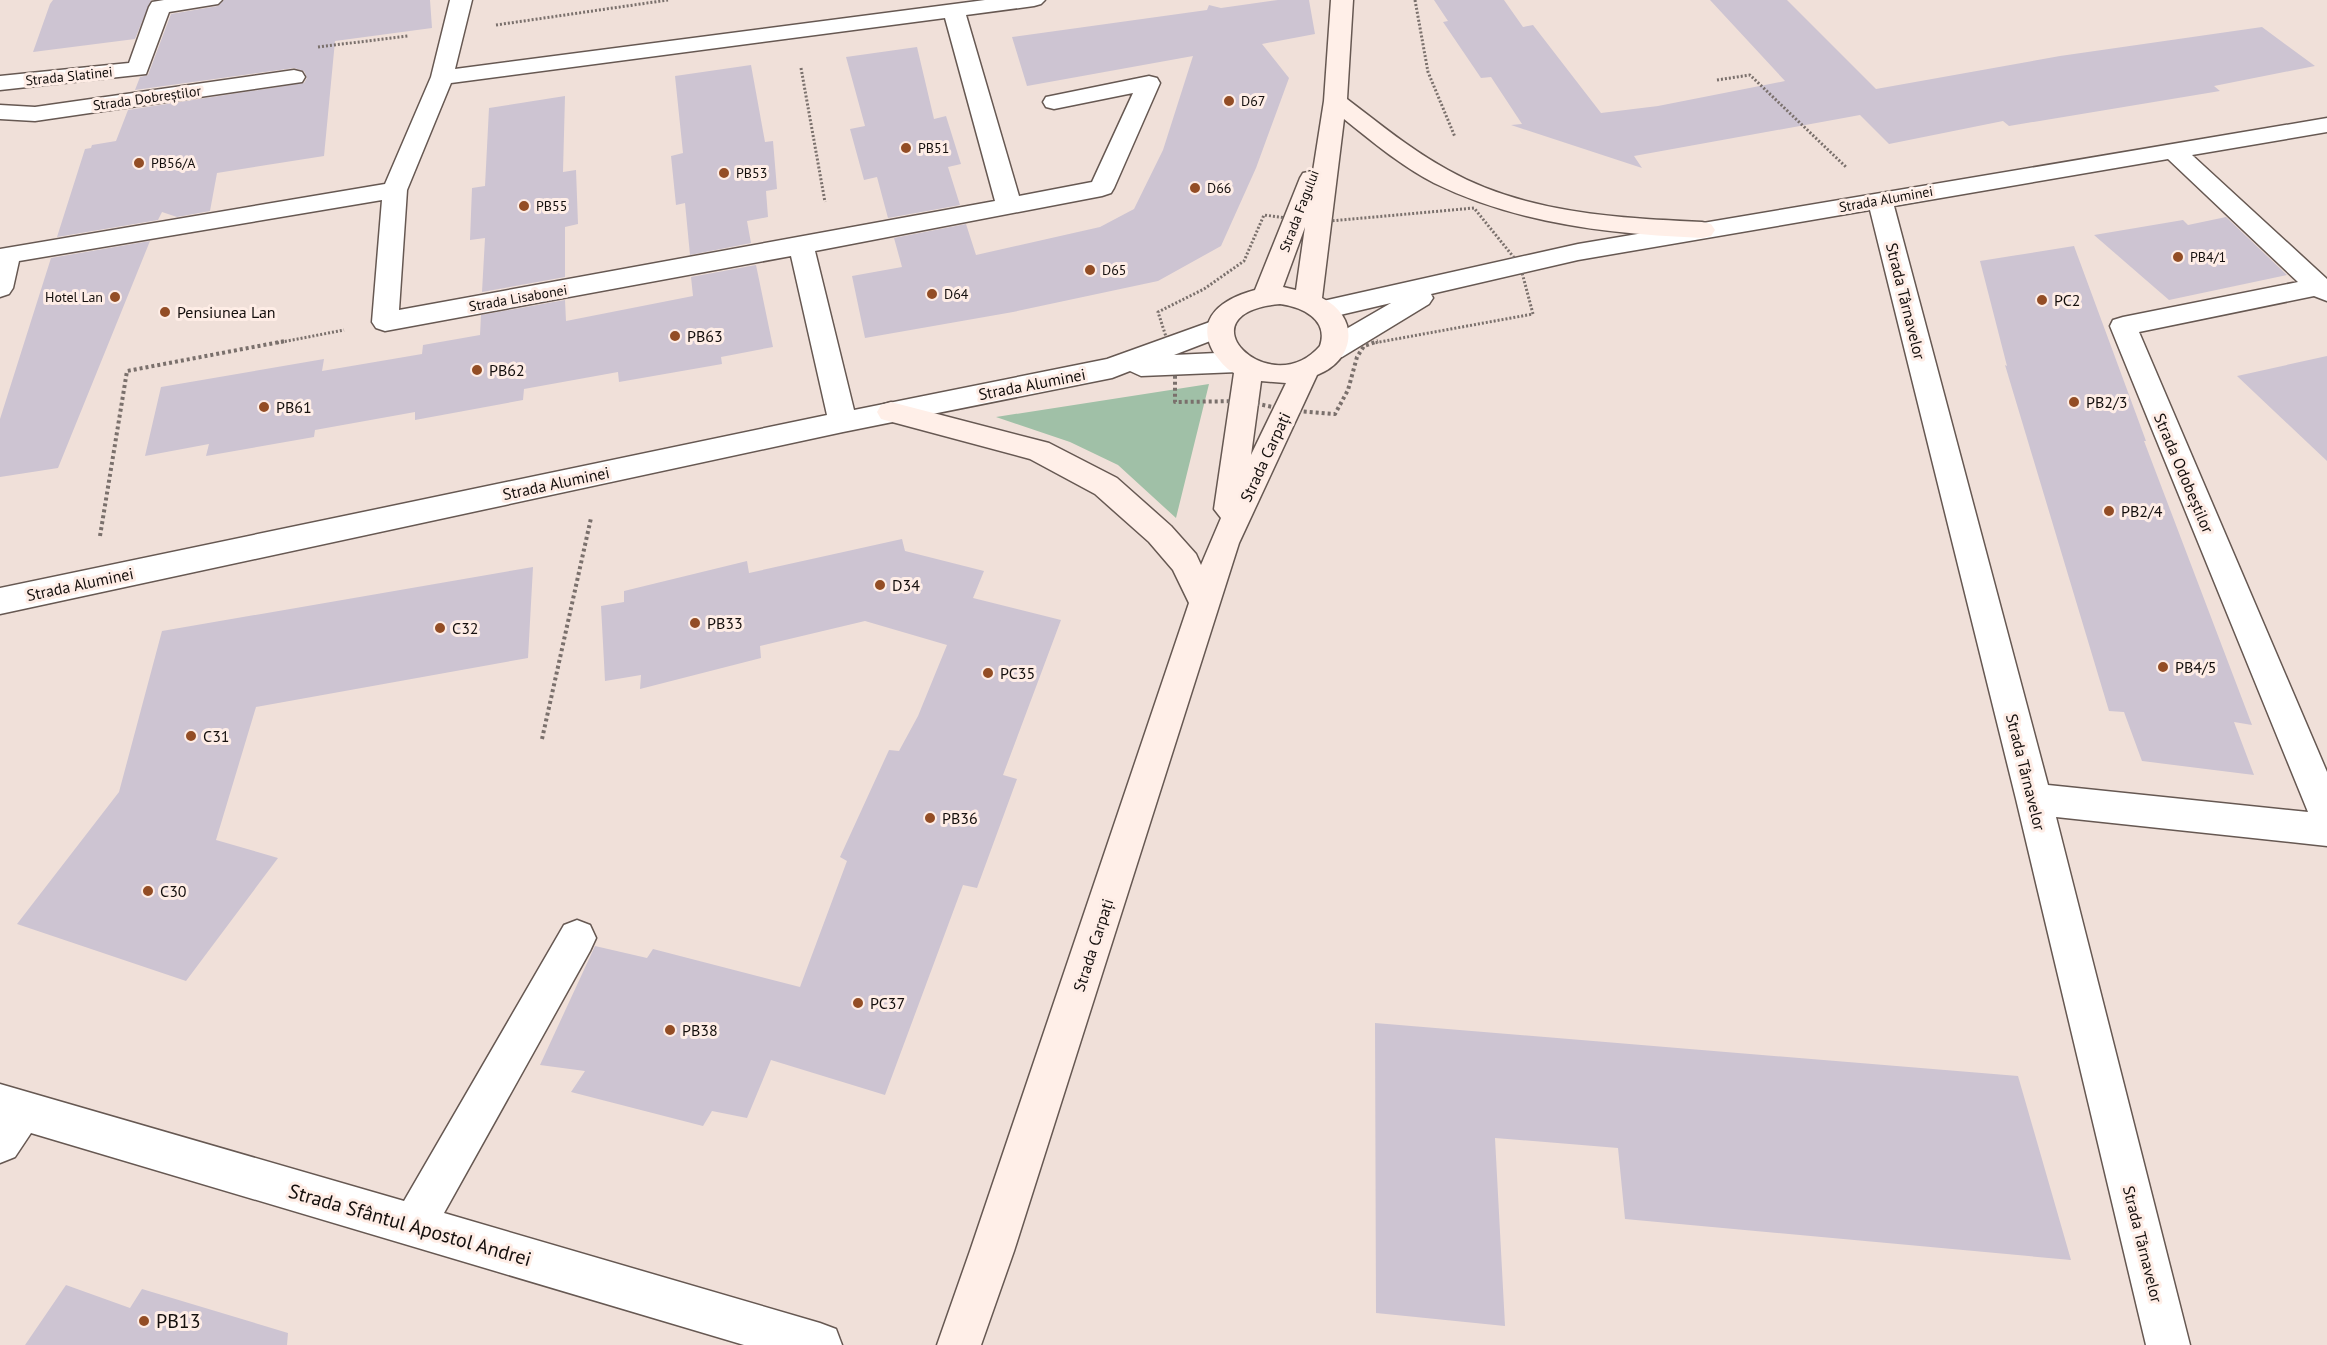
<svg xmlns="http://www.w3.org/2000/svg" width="2327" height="1345" font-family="'PT Sans',sans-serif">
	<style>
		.green { fill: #a0c0a7 }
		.building { fill: #cdc4d2 }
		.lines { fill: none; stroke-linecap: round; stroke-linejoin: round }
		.street-casing { stroke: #665852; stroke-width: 3 }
		.secondary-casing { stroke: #665852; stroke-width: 3 }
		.path-far1 { stroke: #7a706c; stroke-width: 3; stroke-dasharray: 2 2; stroke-linecap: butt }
		.path { stroke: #7a706c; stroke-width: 4; stroke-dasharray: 3 3; stroke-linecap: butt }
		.street { fill: #fff; fill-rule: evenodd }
		.secondary { fill: #ffefe8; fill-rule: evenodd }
		.poi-dot { fill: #934d25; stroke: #feede6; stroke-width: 2 }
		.labels { text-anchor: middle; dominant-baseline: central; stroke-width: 6; stroke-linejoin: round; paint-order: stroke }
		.far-street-label { font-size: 14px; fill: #140f0d; stroke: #feede6 }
		.far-poi-label { font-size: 14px; fill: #140f0d; stroke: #feede6; text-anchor: start }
		.poi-label { font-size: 16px; fill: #140f0d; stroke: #feede6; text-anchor: start }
		.street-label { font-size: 16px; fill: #140f0d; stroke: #feede6 }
		.near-street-label { font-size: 20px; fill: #140f0d; stroke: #feede6 }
		.near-poi-label { font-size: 20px; fill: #140f0d; stroke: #feede6; text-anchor: start }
	</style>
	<rect width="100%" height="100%" fill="#f0e0d9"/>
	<path class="green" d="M1209,384L1176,518L1118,465L1070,442L996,417Z"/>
	<path class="building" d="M53,0H151L135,39L33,52L50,4Z
		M224,0H430L432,28L335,41L324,156L217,173L210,211L177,217L162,212L158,220L57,237L85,149L91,148L92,145L116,141L128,110L304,83L307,78L304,71L294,68L135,90L140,77L148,75L171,14L218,6Z
		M1278,0H1309L1315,34L1262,44L1289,78L1256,168L1221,246L1158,281L1013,312L865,338L852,276L902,267L894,238L966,224L976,255L1100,227L1134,209L1163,150L1193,56L1027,86L1012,37L1207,10L1209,5L1221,8Z
		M1434,0H1504L1523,27L1533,25L1601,113L1658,106L1785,81L1710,0H1787L1876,89L2060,56L2262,27L2315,66L2214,86L2220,91L2009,126L2003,121L1889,144L1860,115L1634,156L1642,168L1511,125L1522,124L1491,77L1481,78L1443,22L1448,21Z
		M917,47L934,119L946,116L961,164L948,167L960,205L888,218L877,177L864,180L850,129L865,126L846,57Z
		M751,65L765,142L773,141L777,189L766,191L768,217L747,221L751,243L690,255L685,203L676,205L671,156L683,153L675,76Z
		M565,96L563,172L576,170L578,224L565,227V277L482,292L485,238L470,240L472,188L485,186L489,108Z
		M2226,217L2287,275L2169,300L2094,235L2183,220L2188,225Z
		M150,241L58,468L0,477V419L51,258Z
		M2074,246L2146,441H2144L2252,725L2234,722L2254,775L2142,761L2124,712L2109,711L2005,365L2007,366L1980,261Z
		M756,265L773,347L721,357L722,364L619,382L618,372L524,389L523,400L415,420V412L315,430L314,437L206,456L209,444L145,456L161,387L324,359L322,371L422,354L423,345L480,335L481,315L565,300L566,321L693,296L691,277Z
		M2327,356V461L2237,376Z
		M902,539L905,551L984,571L973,598L1061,620L1003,775L1017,779L977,888L963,885L885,1095L771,1060L747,1118L712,1111L703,1126L571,1092L585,1071L540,1065L595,946L647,958L653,949L800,987L847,861L840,857L889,750L899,751L918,716L947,645L865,621L760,646L761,658L640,689L641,675L605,681L601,606L624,602V591L747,561L749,573Z
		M533,567L528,658L256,707L216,840L278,858L186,981L17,924L119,792L162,631Z
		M1375,1023L2018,1076L2071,1260L1625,1219L1618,1148L1495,1138L1505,1326L1376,1313Z
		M66,1285L130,1308L142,1289L288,1333L287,1345H25Z"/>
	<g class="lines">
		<defs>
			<path id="street" d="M164,0H222L218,4L169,12L146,74L0,90V76L129,63L149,7L152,2Z
				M450,0H472L455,69L985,0H1045L1041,4L1034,6L966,15L1019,196L1092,182L1133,93L1054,109L1046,107L1043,102L1046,97L1149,76L1157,78L1160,83L1114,188L1111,193L1102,196L815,251L854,410L1107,359L1221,318L1231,321L1234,327L1231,333L1174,355L1238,352L1248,355L1252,362L1248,369L1238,372L1141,376L1130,371L1112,378L843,432L0,614V588L827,415L791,256L385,331L376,328L372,322L382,200L19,261L13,288L9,294L0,297V249L385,184L431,77ZM945,18L995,201L399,310L407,190L451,83Z
				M294,70L302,72L305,77L302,82L35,121L0,119V105L35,107Z
				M2327,118V132L2192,155L2327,279V301L2314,296L2139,332L2327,772V846L2056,817L2190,1345H2146L2016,799L1870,210L1578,260L1431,294L1433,298L1429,304L1342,357L1332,359L1322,357L1318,350L1322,343L1391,303L1323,319L1314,316L1310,310L1314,304L1323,301L1578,244ZM2168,159L2298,282L2123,317L2113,320L2110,326L2308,812L2048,785L1894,206Z
				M577,920L590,925L596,938L590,951L444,1213L820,1323L836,1329L842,1345H744L31,1133L15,1157L0,1163V1084L404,1201L564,925Z"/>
			<path id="secondary" d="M1331,0H1353L1347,99C1380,124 1411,150 1448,170C1524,213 1616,218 1702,222L1711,224L1715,230L1711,236L1702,238C1610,234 1518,224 1434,183C1401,166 1373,142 1344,119L1322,298C1360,317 1356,360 1317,375L1239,543L1014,1251L981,1345H937L970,1251L1189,603L1173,570L1149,542L1095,494L1030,459L881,419L877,412L881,405L891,402L1049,443L1117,478L1171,526L1196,554L1201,565L1221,518L1214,509L1234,373C1225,368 1220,361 1214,353C1193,317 1225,298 1255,290L1300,178L1303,173L1313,171L1324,101ZM1305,227L1296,290L1283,287ZM1280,304C1302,307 1329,319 1320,346C1270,404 1178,313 1280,304ZM1261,381L1286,383L1251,455Z"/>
		</defs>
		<use href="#street" class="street-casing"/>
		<use href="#secondary" class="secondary-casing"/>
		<path class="path-far1" d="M1415,0L1428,72L1455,137
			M496,25L668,0
			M318,47L408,36
			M801,68L825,202
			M1717,80L1750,75L1846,167
			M277,343L344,330
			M1168,343L1158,312L1204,289L1244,261L1264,215L1319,222L1474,208L1520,265L1533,314L1374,343"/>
		<path class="path" d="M1167,341L1175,365V402L1244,401L1287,410L1335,414L1348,390L1357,357L1364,346L1378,341
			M100,536L127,371L285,341
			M542,739L591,518"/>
		<use href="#street" class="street"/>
		<use href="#secondary" class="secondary"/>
	</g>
	<g class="poi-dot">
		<circle cx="1229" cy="101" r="6"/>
		<circle cx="906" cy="148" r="6"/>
		<circle cx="139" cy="163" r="6"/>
		<circle cx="724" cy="173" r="6"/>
		<circle cx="1195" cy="188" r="6"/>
		<circle cx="524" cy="206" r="6"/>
		<circle cx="2178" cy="257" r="6"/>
		<circle cx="1090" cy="270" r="6"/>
		<circle cx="932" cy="294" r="6"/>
		<circle cx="115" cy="297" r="6"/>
		<circle cx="2042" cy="300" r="6"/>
		<circle cx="165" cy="312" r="6"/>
		<circle cx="675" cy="336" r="6"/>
		<circle cx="477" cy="370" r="6"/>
		<circle cx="2074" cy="402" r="6"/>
		<circle cx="264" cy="407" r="6"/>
		<circle cx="2109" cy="511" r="6"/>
		<circle cx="880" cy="585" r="6"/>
		<circle cx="695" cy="623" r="6"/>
		<circle cx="440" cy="628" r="6"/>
		<circle cx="2163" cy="667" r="6"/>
		<circle cx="988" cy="673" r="6"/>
		<circle cx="191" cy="736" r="6"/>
		<circle cx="930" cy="818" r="6"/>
		<circle cx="148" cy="891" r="6"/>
		<circle cx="858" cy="1003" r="6"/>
		<circle cx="670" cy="1030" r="6"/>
		<circle cx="144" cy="1321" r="6"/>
	</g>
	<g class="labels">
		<g class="far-street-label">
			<text transform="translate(69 76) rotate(-6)">Strada Slatinei</text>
			<text transform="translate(147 98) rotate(-8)">Strada Dobreștilor</text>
			<text transform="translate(1886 199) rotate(-10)">Strada Aluminei</text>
			<text transform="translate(1299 211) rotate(-69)">Strada Fagului</text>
			<text transform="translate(518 298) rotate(-10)">Strada Lisabonei</text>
		</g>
		<g class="far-poi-label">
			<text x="1241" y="101">D67</text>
			<text x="918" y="148">PB51</text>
			<text x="151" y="163">PB56/A</text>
			<text x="736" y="173">PB53</text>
			<text x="1207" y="188">D66</text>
			<text x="536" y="206">PB55</text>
			<text x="2190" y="257">PB4/1</text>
			<text x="1102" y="270">D65</text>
			<text x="944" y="294">D64</text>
			<text x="103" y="297" text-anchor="end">Hotel Lan</text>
		</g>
		<g class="poi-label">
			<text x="2054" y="300">PC2</text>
			<text x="177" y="312">Pensiunea Lan</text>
			<text x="687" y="336">PB63</text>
			<text x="489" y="370">PB62</text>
			<text x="2086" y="402">PB2/3</text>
			<text x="276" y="407">PB61</text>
			<text x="2121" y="511">PB2/4</text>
			<text x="892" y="585">D34</text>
			<text x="707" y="623">PB33</text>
			<text x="452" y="628">C32</text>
			<text x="2175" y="667">PB4/5</text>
			<text x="1000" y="673">PC35</text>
			<text x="203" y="736">C31</text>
			<text x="942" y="818">PB36</text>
			<text x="160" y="891">C30</text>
			<text x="870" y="1003">PC37</text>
			<text x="682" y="1030">PB38</text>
		</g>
		<g class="street-label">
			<text transform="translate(1906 301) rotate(76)">Strada Târnavelor</text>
			<text transform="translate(1032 384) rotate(-11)">Strada Aluminei</text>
			<text transform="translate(1265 457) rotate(-65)">Strada Carpați</text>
			<text transform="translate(2184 473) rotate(67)">Strada Odobeștilor</text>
			<text transform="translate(556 483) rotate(-12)">Strada Aluminei</text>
			<text transform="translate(80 584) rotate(-12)">Strada Aluminei</text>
			<text transform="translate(2026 772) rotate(76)">Strada Târnavelor</text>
			<text transform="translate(1093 945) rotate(-72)">Strada Carpați</text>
			<text transform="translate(2143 1244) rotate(76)">Strada Târnavelor</text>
		</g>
		<g class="near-street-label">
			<text transform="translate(410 1225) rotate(16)">Strada Sfântul Apostol Andrei</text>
		</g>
		<g class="near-poi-label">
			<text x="156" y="1321">PB13</text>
		</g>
	</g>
</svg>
